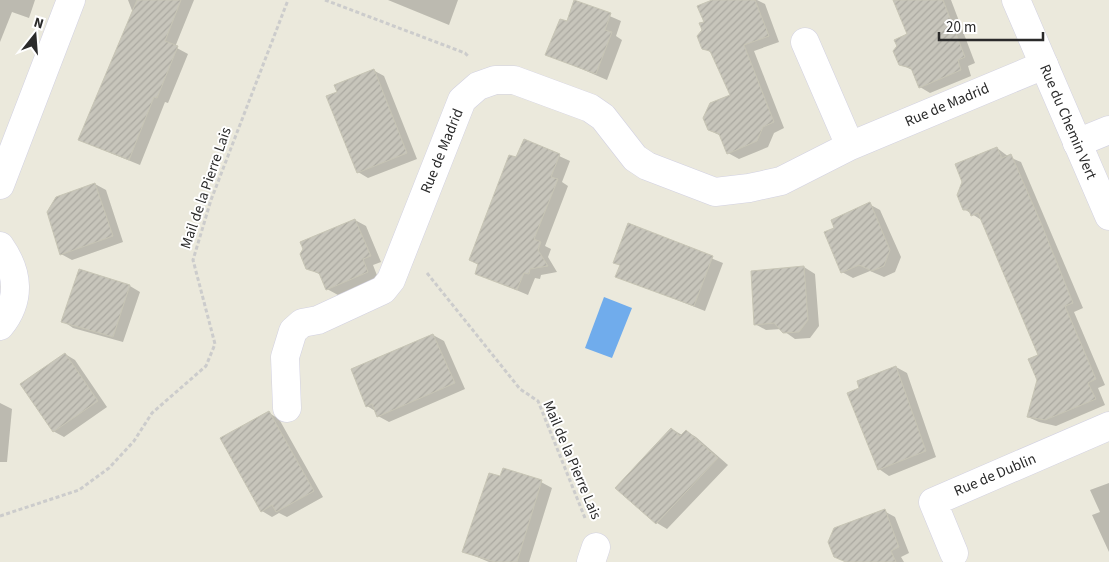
<svg xmlns="http://www.w3.org/2000/svg" width="1109" height="562" font-family="'Source Sans 3',sans-serif">
	<style>
		.water { fill: #70acec }
		.shadow { fill: #0003 }
		.building { fill: url(#building-hatch); stroke: #c7c5b5 }
		.lines { fill: none; stroke-linecap: round; stroke-linejoin: round }
		.street-casing { stroke: #d2d1e2; stroke-width: 29 }
		.secondary-casing { stroke: #d2d1e2; stroke-width: 29 }
		.path { stroke: #ccc; stroke-width: 3; stroke-dasharray: 4 2.5; stroke-linecap: butt }
		.street { stroke: #fff; stroke-width: 28 }
		.secondary { stroke: #fff; stroke-width: 28 }
		.labels { text-anchor: middle; dominant-baseline: central; stroke-width: 4; stroke-linejoin: round; paint-order: stroke }
		.street-label { font-size: 15px; fill: #2a2a2a; stroke: #fff }
	</style>
	<defs>
		<pattern id="building-hatch" width="6" height="6" patternUnits="userSpaceOnUse" patternTransform="scale(1.25)"><rect width="6" height="6" fill="#c7c5bb"/><path d="M-1 1l2-2M0 6l6-6M5 7l2-2" fill="none" stroke="#aba9a1"/></pattern>
	</defs>
	<rect width="100%" height="100%" fill="#ebe9dc"/>
	<path class="water" d="M604,297L632,308L612,358L585,348Z"/>
	<path class="shadow" d="M0,0H35L29,18L12,12L0,42Z
		M128,0H194L175,47L188,54L168,103L165,102L140,165L79,140L133,13Z
		M388,0H458L449,25Z
		M716,0H757L765,4L779,42L754,51L784,128L774,133L768,147L739,159L728,153L721,136L709,130L731,96L712,53L703,48V30Z
		M894,0H951L975,63L968,66L971,76L930,93L920,87L914,71L900,64L909,35Z
		M575,1L621,21L616,36L622,40L607,80L547,54L567,22Z
		M373,70L384,76L417,159L368,178L358,172L338,93Z
		M524,140L570,161L562,182L568,186L545,246L551,249L548,257L557,272L541,275L540,279L535,278L528,295L476,273L479,265L470,260Z
		M997,148L1009,157L1021,162L1083,308L1074,312L1105,385L1098,388L1105,405L1056,426L1039,422L1028,417L1038,380L1040,356L983,221L964,209Z
		M95,184L106,190L123,242L72,260L61,254Z
		M869,204L880,210L901,257L895,272L884,277L870,271L853,278L842,272L836,228Z
		M355,220L366,226L381,262L373,265L378,278L338,295L327,289L321,275L307,268Z
		M629,225L723,263L705,311L617,276L621,266L614,262Z
		M804,267L815,274L819,326L810,338L795,339L781,329L766,330L755,324L752,272Z
		M80,271L130,286L140,292L123,342L73,328L63,321Z
		M433,335L444,341L465,389L389,422L378,416L377,412L367,406Z
		M65,354L75,360L107,407L64,437L53,431Z
		M896,367L907,373L936,457L889,476L879,469L861,389Z
		M0,403L12,409L7,462H0Z
		M269,413L279,419L323,497L287,517L279,513L272,517L262,511Z
		M672,429L682,435L686,431L696,437L728,465L667,529L657,523L617,488Z
		M541,482L552,488L529,562H489L463,551Z
		M1109,483V552L1092,515L1100,512L1090,490Z
		M884,511L895,517L909,553L901,557L904,562H845L835,556Z"/>
	<path class="building" d="M137,0H181L165,41L178,46L157,98L154,97L129,160L78,140Z
		M574,0L611,13L605,30L612,32L596,74L545,55L560,19L567,21Z
		M712,0H755L769,36L744,45L774,122L763,127L757,141L727,154L719,134L708,130L703,118L710,103L730,95L710,51L702,49L697,36L702,30L699,23L704,22L697,6Z
		M893,0H943L965,57L958,60L961,70L919,88L911,68L899,65L893,51L897,46L894,40L907,34Z
		M374,69L407,153L357,173L326,96L337,92L334,85Z
		M524,139L560,154L551,177L558,179L534,239L541,242L538,250L548,266L530,269L529,274L524,273L517,290L475,274L478,264L469,260L509,155L516,157Z
		M997,147L1002,158L1011,154L1041,223L1073,303L1065,306L1096,379L1088,383L1096,399L1045,420L1027,417L1037,380L1028,359L1038,355L978,213L971,216L969,210H963L957,195L962,182L955,164Z
		M95,183L113,236L60,255L47,212L56,197Z
		M870,202L890,250L884,266L872,271L859,265L841,273L824,232L834,228L831,220Z
		M355,219L371,256L363,259L368,272L326,290L319,273L306,269L300,254L303,249L300,242Z
		M628,223L713,256L694,306L615,277L620,265L613,263Z
		M804,266L808,320L799,332L783,333L774,323L754,325L751,271Z
		M79,269L130,285L113,337L61,322Z
		M433,334L455,383L377,417L372,404L366,407L351,369Z
		M65,353L98,401L53,432L20,384Z
		M896,366L926,451L878,470L847,393L859,388L857,381Z
		M269,411L314,491L276,512L272,505L261,512L220,438Z
		M671,428L680,436L686,430L718,458L656,524L615,488Z
		M503,468L542,480L517,562H495L462,552L489,473L500,476Z
		M885,509L899,547L891,551L896,562H846L834,557L828,542L834,528Z"/>
	<g class="lines">
		<defs>
			<path id="street" d="M805,42L850,146
				M1077,143L1109,130
				M0,185L71,0
				M0,246C19,273 21,300 0,326
				M287,408L285,357L293,331L302,323L318,320L383,290L391,280L462,100L478,86L495,80H514L590,108L603,117L635,158L647,166L715,192L749,188L781,181L850,146L1044,65
				M954,553L933,502L1109,426
				M591,562L596,547"/>
			<path id="secondary" d="M1016,0L1109,216"/>
		</defs>
		<use href="#street" class="street-casing"/>
		<use href="#secondary" class="secondary-casing"/>
		<path class="path" d="M325,0L465,53L468,56
			M427,273L520,389L538,401L585,518
			M0,516L79,490L109,468L134,441L152,413L206,366L215,344L193,260L211,200L288,0"/>
		<use href="#street" class="street"/>
		<use href="#secondary" class="secondary"/>
	</g>
	<g class="labels">
		<g class="street-label">
			<text transform="translate(947 105) rotate(-23)">Rue de Madrid</text>
			<text transform="translate(1068 122) rotate(67)">Rue du Chemin Vert</text>
			<text transform="translate(442 151) rotate(-68)">Rue de Madrid</text>
			<text transform="translate(206 188) rotate(-71)">Mail de la Pierre Lais</text>
			<text transform="translate(572 460) rotate(67)">Mail de la Pierre Lais</text>
			<text transform="translate(995 475) rotate(-23)">Rue de Dublin</text>
		</g>
	</g>
	<g transform="translate(35 35) rotate(17)" stroke="#ffffff" stroke-width="4" paint-order="stroke">
	<path d="M0-4L9 19L0 12L-9 19Z" fill="#2a2a2a"/>
	<text y="-8" font-size="14" font-weight="bold" text-anchor="middle" fill="#2a2a2a">N</text>
	</g>
	<path d="M939 32v8h104v-8" fill="none" stroke="#2a2a2a" stroke-width="2.5"/>
	<text x="946" y="32" font-size="15" fill="#2a2a2a" stroke="#ffffff" stroke-width="4" paint-order="stroke">20 m</text>
</svg>
